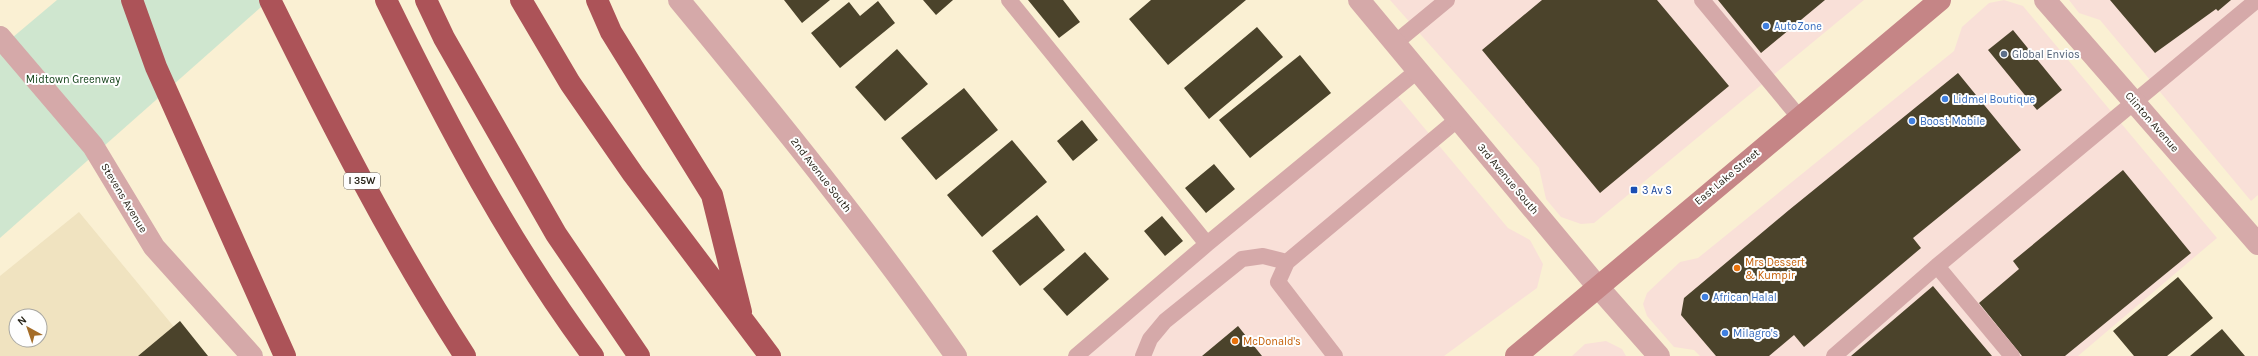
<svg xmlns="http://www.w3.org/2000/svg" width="2258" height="356" font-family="Karla,sans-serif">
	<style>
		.commercial { fill: #f9e0d8 }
		.built { fill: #f0e3c0; fill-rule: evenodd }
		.green { fill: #cfe6cf }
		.building { fill: #4b432b }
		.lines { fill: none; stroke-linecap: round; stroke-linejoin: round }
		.service { stroke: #d5a9a9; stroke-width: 16 }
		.minor { stroke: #d5a9a9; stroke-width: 22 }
		.secondary { stroke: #c58586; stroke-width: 22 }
		.motorway { stroke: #ac5358; stroke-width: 22 }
		.shop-dot { fill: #3f7fe0; stroke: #fefefe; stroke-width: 1.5 }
		.service-dot { fill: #5c6f8a; stroke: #fefefe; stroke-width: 1.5 }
		.transit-dot { fill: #1a4fb4; stroke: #fefefe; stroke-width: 1.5 }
		.food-dot { fill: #e8710a; stroke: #fefefe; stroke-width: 1.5 }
		.labels { text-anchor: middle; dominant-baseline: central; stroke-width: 4; stroke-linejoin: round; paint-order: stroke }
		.shield { fill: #fefefe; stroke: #68655e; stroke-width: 1 }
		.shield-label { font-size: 10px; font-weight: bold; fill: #282419 }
		.shop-label { font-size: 11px; fill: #366cbe; stroke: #fefefe; text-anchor: start }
		.service-label { font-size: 11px; fill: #4e5e75; stroke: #fefefe; text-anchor: start }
		.park-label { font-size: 11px; fill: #124218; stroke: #fefefe }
		.street-label { font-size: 11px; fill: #282419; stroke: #fefefe }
		.transit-label { font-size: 11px; fill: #164399; stroke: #fefefe; text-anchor: start }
		.food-label { font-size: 11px; fill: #c56008; stroke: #fefefe; text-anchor: start }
	</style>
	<rect width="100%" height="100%" fill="#faf0d3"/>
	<path class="commercial" d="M1390,0H1864L1594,223L1581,224L1561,217L1546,199L1539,168Z
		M2004,0L2023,6L2217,238L2078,356H1700L1694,350L1674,347L1647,316L1643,304L1647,293L1680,262L1698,258L1954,51L1962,27L1989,3Z
		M2069,0H2258V195L2251,201L2100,20L2079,13Z
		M1395,93L1508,228L1530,240L1543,264L1537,288L1444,356H1077Z
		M1606,341L1622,349L1626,356H1572L1585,344Z"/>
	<path class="built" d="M79,212L198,356H0V276ZM16,316H40V340H16Z"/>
	<path class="green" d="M57,0H269L0,238V48Z"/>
	<path class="building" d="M784,0H830L802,23Z
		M923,0H953L936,15Z
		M1028,0H1063L1080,22L1059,38Z
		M1151,0H1246L1168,65L1129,19Z
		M1542,0H1657L1729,86L1600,193L1482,50Z
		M1718,0H1825L1761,53Z
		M2110,0H2231L2218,11L2216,9L2155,53Z
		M878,1L895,23L840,68L811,33L849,2L860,16Z
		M1257,27L1283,57L1209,119L1184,88Z
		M2013,30L2062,90L2037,110L1988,50Z
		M897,49L928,84L885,121L855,87Z
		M1300,55L1331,93L1250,158L1219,120Z
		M1958,73L2021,150L1913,238L1921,248L1804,347L1794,335L1769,356H1716L1681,315L1684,298L1789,210Z
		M964,88L998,130L936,180L901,138Z
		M1082,120L1098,140L1073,161L1057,141Z
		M1012,140L1047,182L982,237L947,195Z
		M1214,164L1235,189L1206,213L1185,188Z
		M2123,170L2191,253L2065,356H2022L1979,303L2019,269L2013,261Z
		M1037,215L1065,250L1020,286L992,251Z
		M1162,216L1183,241L1165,256L1144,231Z
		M1085,252L1109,279L1067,316L1043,289Z
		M2178,277L2213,318L2167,356H2134L2113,331Z
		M1933,286L1992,356H1851Z
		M180,321L208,356H138Z
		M1238,326L1262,356H1202Z
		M2222,329L2245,356H2190Z"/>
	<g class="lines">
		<path class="service" d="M1009,0L1207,244
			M1702,0L1799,117
			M1395,43L1447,0
			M1937,266L2012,356
			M1076,356L1207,244L1417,71
			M1143,356L1150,339L1165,321L1242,259L1263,256L1287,262
			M1335,356L1278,282L1287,262L1458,119
			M1834,356L1937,266L2257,0"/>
		<path class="minor" d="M679,0C775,116 870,233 956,356
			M1359,0L1598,287L1659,356
			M2045,0L2258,244
			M0,37L93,146L154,247L252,356"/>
		<path class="secondary" d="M1516,356L1940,0"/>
		<path class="motorway" d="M132,0L156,67L285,356
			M270,0C330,121 391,242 465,356
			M386,0C446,123 511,246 593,356
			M426,0L444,38L556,234L639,356
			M521,0L570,83L633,174L770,356
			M597,0L611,32L712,195L741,312"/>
	</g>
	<g class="shop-dot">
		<circle cx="1766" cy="26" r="4"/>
		<circle cx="1945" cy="99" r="4"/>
		<circle cx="1912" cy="121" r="4"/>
		<circle cx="1705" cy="297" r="4"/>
		<circle cx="1725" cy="333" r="4"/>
	</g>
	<circle class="service-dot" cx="2004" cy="54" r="4"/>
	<rect class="transit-dot" x="1630" y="186" width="8" height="8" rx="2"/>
	<g class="food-dot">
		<circle cx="1737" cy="268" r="4"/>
		<circle cx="1235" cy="341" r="4"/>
	</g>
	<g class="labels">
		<rect class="shield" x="344" y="173" width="36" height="16" rx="3"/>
		<g class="shield-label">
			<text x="362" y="181">I 35W</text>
		</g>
		<g class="shop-label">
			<text x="1774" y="26">AutoZone</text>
			<text x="1953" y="99">Lidmel Boutique</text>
			<text x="1920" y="121">Boost Mobile</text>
			<text x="1713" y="297">African Halal</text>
			<text x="1733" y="333">Milagro's</text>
		</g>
		<g class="service-label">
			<text x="2012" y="54">Global Envios</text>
		</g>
		<g class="park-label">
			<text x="73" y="79">Midtown Greenway</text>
		</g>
		<g class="street-label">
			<text transform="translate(2152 122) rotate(49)">Clinton Avenue</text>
			<text transform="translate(821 175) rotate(52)">2nd Avenue South</text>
			<text transform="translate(1727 177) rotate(-40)">East Lake Street</text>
			<text transform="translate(1508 179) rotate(50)">3rd Avenue South</text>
			<text transform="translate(124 198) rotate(59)">Stevens Avenue</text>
		</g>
		<g class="transit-label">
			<text x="1642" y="190">3 Av S</text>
		</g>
		<g class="food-label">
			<text x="1745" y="262">Mrs Dessert<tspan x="1745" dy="13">&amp; Kumpir</tspan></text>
			<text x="1243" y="341">McDonald's</text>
		</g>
	</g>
	<g transform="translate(28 328) rotate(320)"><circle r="19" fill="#fefefe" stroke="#a8a7a2"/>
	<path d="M0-3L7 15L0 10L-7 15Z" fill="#a46c28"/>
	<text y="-6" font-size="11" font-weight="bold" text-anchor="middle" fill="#282419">N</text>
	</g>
</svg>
